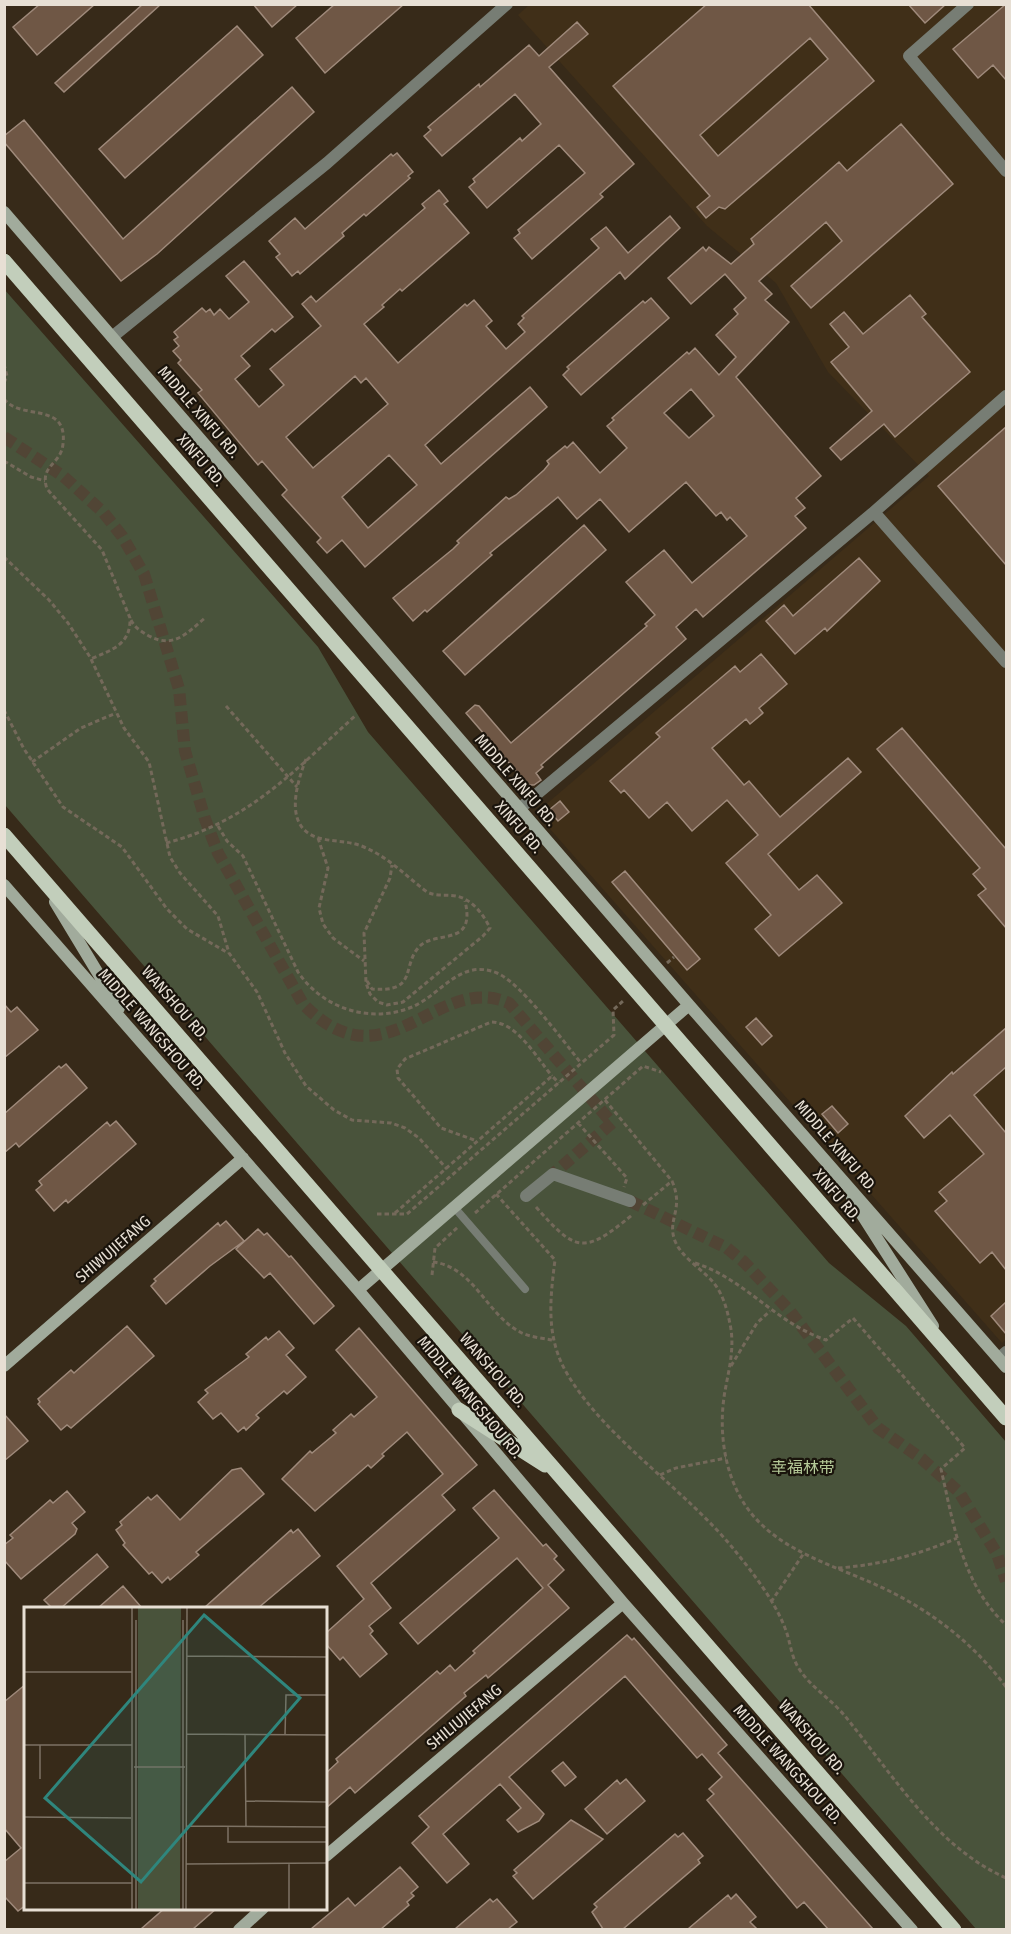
<svg xmlns="http://www.w3.org/2000/svg" width="1011" height="1934" font-family="'Fira Sans Condensed','Noto Sans SC',sans-serif">
	<style>
		.built { fill: #402f18 }
		.green { fill: #49533b }
		.building { fill: #6f5745; stroke: #9f8a7b; stroke-width: 1.5; fill-rule: evenodd }
		.lines { fill: none; stroke-linecap: round; stroke-linejoin: round }
		.street-tunnel { stroke: #514535; stroke-width: 12; stroke-dasharray: 12 6; stroke-linecap: butt }
		.path { stroke: #74695a; stroke-width: 3; stroke-dasharray: 4.5 3; stroke-linecap: butt }
		.lane { stroke: #777d74; stroke-width: 8 }
		.street { stroke: #777d74; stroke-width: 12 }
		.secondary { stroke: #a1ab9c; stroke-width: 12 }
		.primary { stroke: #c2cebb; stroke-width: 15 }
		.labels { text-anchor: middle; dominant-baseline: central; stroke-width: 4.5; stroke-linejoin: round; paint-order: stroke }
		.street-label { font-size: 16px; fill: #e7dfd4; stroke: #1a140c }
		.park-label { font-size: 16px; fill: #b5ca98; stroke: #1a140c }
		.inset-road { fill: none; stroke: #7d7264; stroke-width: 1.5 }
		.view { fill: #2f867d; fill-opacity: 0.15; stroke: #2f867d; stroke-width: 3 }
		.inset-edge { fill: none; stroke: #e7dfd4; stroke-width: 3 }
	</style>
	<rect width="100%" height="100%" fill="#372a19"/>
	<path class="built" d="M530,4L1006,5V1339L1002,1343L536,813L929,476L828,372L776,283L707,226L518,15Z"/>
	<path class="green" d="M4,289L318,647L368,732L829,1263L906,1326L1006,1442V1929H976L5,805Z"/>
	<path class="building" d="M40,4H95L37,55L13,27Z
		M143,4H161L64,92L55,83Z
		M253,4H298L272,27Z
		M335,4H404L325,73L296,38Z
		M707,4H808L874,81L725,209L719,207L706,218L697,207L710,196L613,86ZM810,38L828,59L718,156L700,135Z
		M908,4H946L925,23Z
		M1006,4V80L993,65L978,78L953,49Z
		M577,22L588,34L549,67L634,164L600,194L603,197L532,259L514,238L520,233L518,230L585,173L559,145L487,208L469,187L475,182L473,179L520,138L522,141L541,124L515,94L442,156L424,136L431,130L428,127L479,84L480,87L529,45L539,56Z
		M237,26L263,55L125,178L99,149Z
		M292,87L314,112L157,254L121,281L4,142V136L24,120L123,239Z
		M901,124L953,184L811,308L791,286L842,241L826,222L759,281L772,294L765,300L789,322L736,377L821,476L796,498L805,508L795,516L806,528L703,617L696,609L676,627L686,639L541,765L543,767L536,773L541,780L534,785H528L466,713L475,705L479,706L511,743L647,626L645,624L655,615L626,582L664,550L692,583L747,536L730,517L727,520L721,512L716,516L686,482L629,532L600,499L577,519L558,497L490,553L492,555L427,612L425,610L413,621L393,598L453,549L459,543L457,541L506,497L509,499L516,495L544,470L549,464L547,461L565,446L567,448L573,442L600,473L627,448L607,426L614,420L612,418L687,352L689,354L695,348L719,375L736,357L716,335L738,314L734,309L746,298L725,274L691,304L668,278L703,247L706,251L709,247L731,264L754,244L751,239L839,162L847,171ZM691,389L714,416L689,438L664,413Z
		M397,153L413,172L408,176L410,178L366,216L364,214L342,233L344,236L300,274L298,271L292,276L276,257L280,254L269,241L295,218L305,229L391,154L393,156Z
		M439,190L448,201L444,204L469,233L402,291L400,289L382,305L384,307L364,324L398,363L465,304L467,306L474,300L492,321L486,326L506,349L525,332L518,324L524,318L522,316L599,248L591,239L606,227L628,253L670,216L680,228L625,279L620,272L604,286L425,445L441,464L530,387L547,407L365,567L342,540L327,553L317,542L321,538L282,495L287,490L262,461L258,465L198,393L202,390L178,363L181,360L173,351L179,346L174,340L178,337L174,332L202,308L206,312L210,309L214,315L220,309L229,319L249,302L226,276L244,261L293,317L275,332L272,329L241,356L250,366L235,379L259,407L284,385L270,369L321,326L302,304L311,296L316,302L425,208L422,204ZM355,376L361,383L366,378L388,404L313,468L286,437ZM389,455L417,485L368,528L342,497Z
		M910,295L926,314L922,317L970,372L895,437L884,424L841,460L830,448L872,411L831,362L849,347L830,324L844,312L863,334Z
		M651,298L669,318L581,395L563,375L569,369L567,367L643,301L645,303Z
		M1006,427V565L938,486Z
		M584,525L606,550L465,675L443,651Z
		M859,558L880,581L827,631L825,628L795,654L766,621L784,605L793,616Z
		M761,654L787,684L759,708L763,713L750,724L746,719L712,748L744,785L749,781L780,817L848,758L861,772L768,854L799,890L817,875L842,903L779,956L755,929L771,915L726,863L758,835L727,800L692,831L667,802L649,818L624,790L621,793L610,781L660,737L656,733L663,727L735,666L740,672Z
		M902,728L1006,849V928L978,895L986,889L973,874L980,868L877,749Z
		M560,801L569,812L558,821L549,810Z
		M625,871L700,959L687,970L612,882Z
		M4,1004L11,1012L17,1007L38,1030L4,1058Z
		M756,1018L772,1036L762,1045L746,1027Z
		M1006,1028V1067L974,1095L1006,1133V1270L992,1252L980,1263L935,1211L947,1201L939,1192L984,1154L950,1115L924,1138L905,1116L952,1072L953,1074Z
		M66,1064L87,1088L19,1147L16,1143L4,1153V1114L59,1066L61,1068Z
		M832,1106L848,1124L838,1133L822,1114Z
		M116,1121L136,1144L68,1203L66,1200L54,1211L36,1190L42,1185L39,1181L107,1122L110,1126Z
		M226,1221L244,1241L210,1266L166,1304L151,1286L156,1281L154,1279L218,1223L220,1226Z
		M258,1229L264,1235L267,1233L289,1257L291,1256L334,1306L314,1324L270,1273L264,1278L236,1249Z
		M1006,1302V1334L991,1316Z
		M127,1326L154,1356L71,1428L67,1425L61,1430L38,1404L40,1402L38,1399L71,1370L74,1373Z
		M359,1328L477,1465L442,1495L455,1510L371,1583L391,1608L369,1626L373,1631L370,1634L387,1654L360,1677L343,1657L340,1660L326,1644V1633L364,1599L337,1566L443,1474L407,1432L382,1454L384,1456L371,1468L368,1465L315,1511L282,1479L310,1451L312,1453L336,1433L333,1430L351,1414L354,1417L377,1397L336,1350Z
		M279,1331L294,1348L286,1355L306,1377L287,1394L284,1391L256,1415L259,1418L246,1430L244,1427L238,1432L221,1413L213,1419L198,1402L208,1393L205,1390L249,1357L246,1354L266,1337L268,1340Z
		M4,1414L28,1441L4,1461Z
		M241,1468L264,1494L196,1552L199,1555L170,1580L168,1577L162,1583L152,1572L149,1574L123,1545L125,1543L116,1530L122,1525L120,1522L148,1497L151,1500L157,1495L180,1520L232,1470Z
		M494,1490L543,1546L546,1544L557,1556L554,1559L564,1570L548,1585L569,1608L488,1678L486,1675L464,1693L466,1696L355,1793L350,1787L326,1808V1773L338,1762L336,1759L437,1671L440,1674L450,1665L455,1671L475,1653L473,1651L543,1588L517,1558L418,1644L400,1623L499,1538L473,1508Z
		M67,1491L85,1512L72,1523L77,1529L75,1534L21,1579L4,1560V1545L13,1538L10,1535L50,1500L53,1503Z
		M298,1529L320,1556L258,1608H204L291,1530L293,1533Z
		M97,1554L108,1567L61,1608H52L44,1600Z
		M123,1586L142,1608H98Z
		M627,1635L632,1640L634,1638L727,1745L718,1753L873,1929H828L804,1902L797,1908L707,1800L714,1794L709,1789L722,1777L702,1754L697,1758L625,1676L509,1777L544,1814L539,1821L518,1832L507,1820L521,1808L500,1784L443,1834L469,1864L447,1883L412,1843L429,1827L419,1816Z
		M26,1684V1905L18,1911L4,1896V1862L21,1848L4,1828V1702Z
		M563,1762L576,1777L565,1786L552,1771Z
		M626,1779L645,1801L607,1834L585,1809L617,1780L620,1784Z
		M571,1820L603,1839L533,1899L513,1876L517,1873L514,1870Z
		M683,1833L703,1856L698,1860L700,1863L623,1929H603L592,1912L597,1907L594,1904L675,1834L678,1837Z
		M400,1867L418,1887L411,1893L414,1896L407,1902L409,1905L381,1929H311L348,1898L355,1906Z
		M736,1894L756,1917L750,1922L757,1929H688L728,1895L731,1899Z
		M490,1899L493,1902L497,1899L517,1922L508,1929H455Z
		M165,1908H217L193,1929H141Z"/>
	<g class="lines">
		<path class="street-tunnel" d="M4,437L63,476L103,512L122,536L144,574L179,689L185,751L205,819L218,853L303,1004C387,1090 436,971 509,1003L612,1123L553,1174
			M630,1201L727,1248L744,1262L790,1311L878,1428L922,1459L959,1492L997,1554L1006,1581"/>
		<path class="path" d="M4,364L7,376L4,383
			M4,399C21,421 68,401 63,444C61,465 39,465 47,489L102,550L130,618C131,645 111,650 91,659
			M4,461L31,477L45,481
			M4,557L49,600L68,623L90,657L124,728L149,762L170,857L180,873L218,916L229,953L257,992L285,1053L306,1086L334,1110L352,1120L391,1123L405,1128L419,1138L447,1169
			M131,620C135,628 142,632 149,636C174,649 187,633 205,618
			M226,706L297,787
			M4,710L24,749L63,807L122,847L167,909L187,929L228,953
			M306,759C295,788 283,831 323,839C337,842 350,841 364,847C388,857 406,876 427,892C437,897 445,894 456,896C472,899 483,914 490,928L483,936L403,1002L387,1005L378,1002L370,994L366,983L364,933L390,878L392,865
			M32,762L81,728L116,713
			M218,826L227,841L243,856L298,972C323,1009 371,1024 412,1007C442,994 460,958 497,973C521,983 563,1041 581,1063
			M318,838L328,868L319,908L323,924L333,938L364,961
			M166,843C248,822 294,771 355,716
			M667,963L674,957
			M367,981L372,989C420,993 400,964 421,945C438,931 476,946 465,901
			M605,1100L672,1181C684,1209 668,1218 674,1238C679,1256 702,1269 713,1282C723,1294 727,1309 730,1324C735,1347 729,1369 725,1391C717,1436 726,1490 760,1523C790,1553 834,1566 872,1583C925,1606 972,1641 1006,1687
			M578,1123L627,1178L624,1187
			M474,1140L441,1128L398,1078L397,1069L405,1059L491,1022C517,1022 536,1057 552,1076
			M496,1194L555,1260C550,1299 546,1335 565,1370C603,1438 687,1490 736,1552C754,1574 775,1602 785,1628C790,1640 791,1656 798,1667C809,1686 831,1699 845,1716C893,1775 935,1846 1006,1878
			M643,1205L672,1181
			M536,1207C575,1251 583,1256 632,1215
			M395,1213L552,1076L559,1083
			M475,1213L643,1066L661,1072
			M377,1214H407L614,1035L613,1010L624,1000
			M433,1262C474,1267 486,1314 520,1332C529,1337 542,1338 552,1340
			M695,1263C745,1279 774,1322 826,1340L853,1318L965,1448L941,1469C954,1526 962,1584 1006,1625
			M432,1275L435,1248L458,1227
			M731,1366L757,1323L770,1311
			M660,1475L676,1468L726,1458
			M838,1568C880,1565 918,1555 957,1538
			M771,1602L804,1553"/>
		<path class="lane" d="M454,1207L525,1289"/>
		<path class="street" d="M968,4L909,56L1006,171
			M112,337L327,163L507,4
			M874,512L1006,662
			M519,809L874,512L1006,396
			M526,1196L553,1174L630,1201
			M999,1358L1006,1352"/>
		<path class="secondary" d="M4,212L689,1005L1006,1367
			M4,885L358,1290L623,1603L912,1930
			M55,902L119,1008
			M852,1199L933,1326
			M358,1290L689,1005
			M4,1366L243,1158
			M326,1856L623,1603
			M239,1930L263,1908"/>
		<path class="primary" d="M4,261L1006,1418
			M4,835L954,1930
			M459,1410L545,1465"/>
	</g>
	<g class="labels">
		<g class="street-label">
			<text transform="translate(199 412) rotate(49)">MIDDLE XINFU RD.</text>
			<text transform="translate(201 460) rotate(49)">XINFU RD.</text>
			<text transform="translate(516 780) rotate(49)">MIDDLE XINFU RD.</text>
			<text transform="translate(519 827) rotate(49)">XINFU RD.</text>
			<text transform="translate(175 1003) rotate(49)">WANSHOU RD.</text>
			<text transform="translate(152 1029) rotate(49)">MIDDLE WANGSHOU RD.</text>
			<text transform="translate(836 1146) rotate(49)">MIDDLE XINFU RD.</text>
			<text transform="translate(837 1195) rotate(49)">XINFU RD.</text>
			<text transform="translate(113 1249) rotate(-41)">SHIWUJIEFANG</text>
			<text transform="translate(493 1370) rotate(49)">WANSHOU RD.</text>
			<text transform="translate(470 1397) rotate(50)">MIDDLE WANGSHOU RD.</text>
			<text transform="translate(464 1717) rotate(-40)">SHILIUJIEFANG</text>
			<text transform="translate(812 1737) rotate(49)">WANSHOU RD.</text>
			<text transform="translate(788 1764) rotate(48)">MIDDLE WANGSHOU RD.</text>
		</g>
		<g class="park-label">
			<text x="803" y="1467">幸福林带</text>
		</g>
	</g>
	<g transform="translate(24 1607)">
		<rect width="303" height="303" fill="#372a19"/>
		<path d="M114,1H157L156,302H114Z" fill="#49533b"/>
		<path class="inset-road" d="M163,49L303,50M0,65H108M163,127L303,128M221,128L222,220M261,128L262,88H303M0,138H108M110,160H161M16,172V138M221,194L303,195M0,210L107,211M163,219L303,220M204,219V235H303M162,257L303,256M0,276H108M108,302V1M112,302V13M159,302V13M162,302L163,1M265,302V256"/>
		<path class="view" d="M180,8L276,91L117,275L21,191Z"/>
		<rect width="303" height="303" class="inset-edge"/>
	</g>
	<rect width="1011" height="1934" fill="none" stroke="#e7dfd4" stroke-width="12"/>
</svg>
